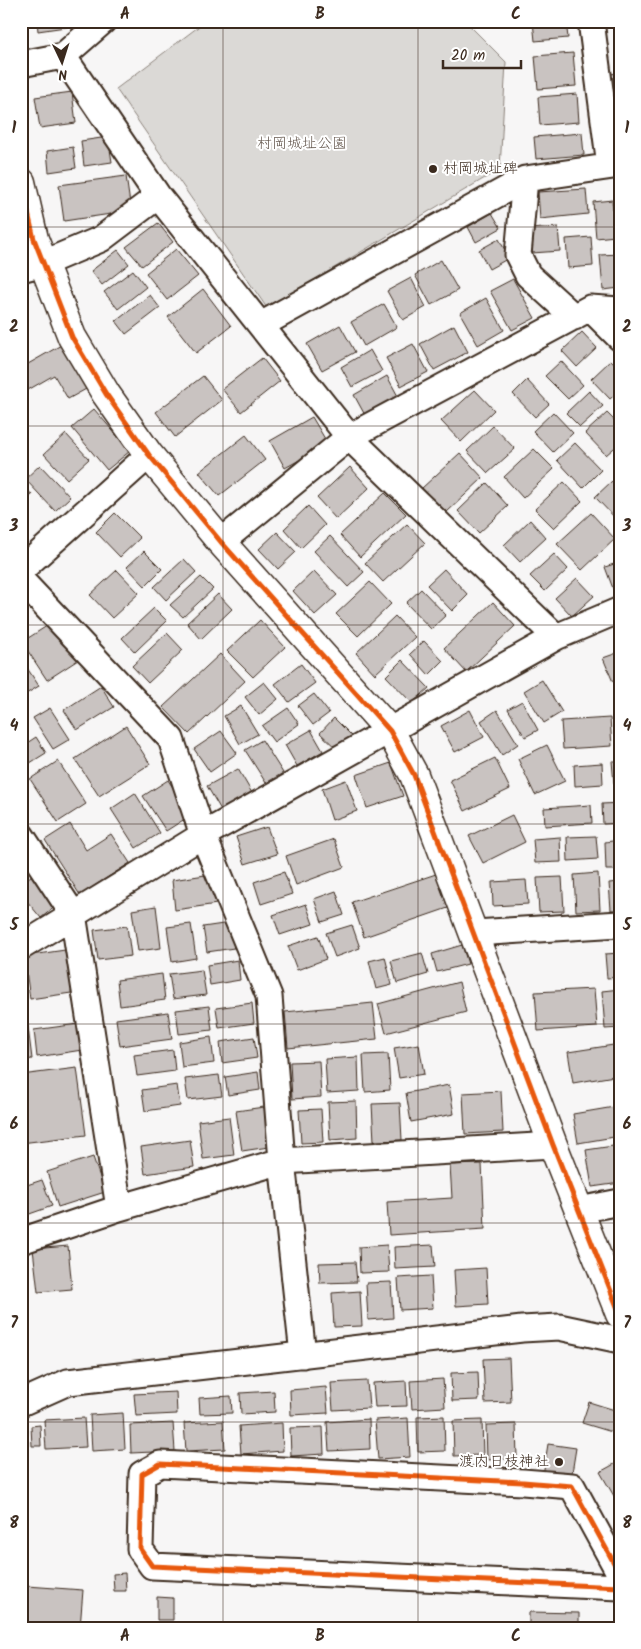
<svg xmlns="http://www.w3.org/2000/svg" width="641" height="1649" font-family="Kalam,'Klee One',sans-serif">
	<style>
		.green { fill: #dbd9d6; stroke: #8b827a }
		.building { fill: #c9c3c1; stroke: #3b2a1e }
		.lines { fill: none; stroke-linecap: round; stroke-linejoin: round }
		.street-casing { stroke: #3b2a1e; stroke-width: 29 }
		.secondary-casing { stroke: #3b2a1e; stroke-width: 31 }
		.street { stroke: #fff; stroke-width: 25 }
		.secondary { stroke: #fff; stroke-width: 28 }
		.cycleway-casing { stroke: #fff; stroke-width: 8 }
		.cycleway { stroke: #e8590c; stroke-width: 5 }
		.grid { fill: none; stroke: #3b2a1e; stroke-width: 1; stroke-opacity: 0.55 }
		.poi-dot { fill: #3b2a1e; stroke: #fff; stroke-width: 2 }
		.labels { text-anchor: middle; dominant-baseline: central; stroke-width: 4; stroke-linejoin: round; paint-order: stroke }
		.park-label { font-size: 15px; fill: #63564c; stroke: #fff }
		.poi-label { font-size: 15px; fill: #3b2a1e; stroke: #fff; text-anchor: start }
		.neatline { fill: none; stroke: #3b2a1e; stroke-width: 2 }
		.grid-label { font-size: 16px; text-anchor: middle; font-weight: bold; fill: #3b2a1e }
	</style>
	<rect width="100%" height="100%" fill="#f7f6f6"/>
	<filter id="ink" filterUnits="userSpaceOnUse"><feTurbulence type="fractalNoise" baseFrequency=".02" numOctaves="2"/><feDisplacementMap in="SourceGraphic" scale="10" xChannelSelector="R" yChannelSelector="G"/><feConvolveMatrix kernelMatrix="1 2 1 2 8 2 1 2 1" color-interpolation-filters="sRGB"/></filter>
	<g filter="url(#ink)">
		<path class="green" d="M206,21H465L506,62L500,169L267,308L116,89Z"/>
		<path class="building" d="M37,21H78L79,25L38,31Z
			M533,21H566L568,38L535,41Z
			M573,53L576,86L538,89L535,56Z
			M620,73V106L611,107L608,74Z
			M72,92L76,123L40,128L35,97Z
			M577,94L579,122L540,125L538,97Z
			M582,133L584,155L536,159L534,137Z
			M108,137L112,162L84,166L81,141Z
			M73,147L76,168L49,172L47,151Z
			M126,176L131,211L64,221L59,185Z
			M586,189L588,214L540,219L538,192Z
			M612,200L615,236L596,238L593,202Z
			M492,213L501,228L476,242L468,227Z
			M158,223L173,242L142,266L126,247Z
			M558,227L560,251L532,253L530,229Z
			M591,237L593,266L568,268L566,239Z
			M499,239L509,258L489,269L479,250Z
			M176,249L198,276L167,300L146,273Z
			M118,250L129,264L102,285L91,271Z
			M620,254V288L603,290L600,255Z
			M441,260L458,290L431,305L415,275Z
			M133,270L146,287L118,309L104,292Z
			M411,278L426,307L403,320L387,291Z
			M513,279L535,318L512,330L490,291Z
			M203,289L231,326L196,353L168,317Z
			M150,295L160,308L126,334L116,321Z
			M486,298L504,330L478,345L460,313Z
			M384,304L397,327L364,346L351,322Z
			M340,325L355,352L322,370L307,344Z
			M454,325L468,352L434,370L420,344Z
			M582,332L597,348L577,367L562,351Z
			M63,344L88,388L68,399L54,375L21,394V368Z
			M413,344L428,372L401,386L386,358Z
			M370,350L382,371L352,387L341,367Z
			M262,358L280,381L241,412L222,389Z
			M611,360L620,369V390L610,399L591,379Z
			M561,361L583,385L568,399L545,376Z
			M203,376L222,400L175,437L156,412Z
			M387,376L399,398L366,417L354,395Z
			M527,380L549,404L535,417L513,394Z
			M475,390L494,410L461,442L441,421Z
			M589,391L603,406L580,427L566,413Z
			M94,409L130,451L107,470L72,428Z
			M553,412L573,433L553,452L533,431Z
			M607,413L620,426V443L606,455L585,433Z
			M312,417L328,444L285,468L270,441Z
			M493,426L515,449L488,473L467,451Z
			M66,434L89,459L67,479L44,454Z
			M246,435L265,460L219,496L199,472Z
			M575,443L601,470L583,488L557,460Z
			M534,449L554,469L523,498L504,477Z
			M460,453L483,478L446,513L422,488Z
			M40,465L70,497L55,511L25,479Z
			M350,467L369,488L336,519L317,498Z
			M612,481L620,489V523L595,497Z
			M21,482L32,495L21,504Z
			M564,482L582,501L554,528L535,509Z
			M487,483L508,506L479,533L458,511Z
			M385,493L406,514L360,557L340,535Z
			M308,506L325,525L301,548L284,529Z
			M115,513L140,538L120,557L96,532Z
			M591,513L615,539L582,570L557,544Z
			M530,520L546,538L520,562L504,545Z
			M407,524L425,543L383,582L365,563Z
			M277,532L296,552L278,569L259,549Z
			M330,536L364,572L348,587L314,551Z
			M144,551L162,569L145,586L127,567Z
			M554,554L568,569L545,591L530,576Z
			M184,559L196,572L166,600L154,587Z
			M620,562V601L618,602L605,567Z
			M444,569L468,595L452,611L427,585Z
			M117,570L139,593L112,618L90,595Z
			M314,571L337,595L315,615L293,591Z
			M201,577L213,589L183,617L170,605Z
			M577,578L594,596L572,616L555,598Z
			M370,582L391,604L358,636L336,614Z
			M421,589L446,615L431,629L406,603Z
			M218,594L232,609L201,639L187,623Z
			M493,602L515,626L466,672L444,648Z
			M154,608L167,621L135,652L122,638Z
			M395,616L415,637L375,674L356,653Z
			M260,620L285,647L253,677L227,651Z
			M53,622L78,660L47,680L22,642Z
			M167,633L183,650L148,683L132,666Z
			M424,641L443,661L429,675L410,654Z
			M620,652V679L613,682L603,658Z
			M220,654L245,681L189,734L163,707Z
			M21,659L39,686L21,697Z
			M402,660L429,688L412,703L386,676Z
			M301,664L315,683L289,702L275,684Z
			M542,680L562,712L544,723L524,691Z
			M264,682L278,699L259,715L245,697Z
			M101,686L114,707L77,730L64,710Z
			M314,694L329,713L313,725L298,706Z
			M522,701L538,730L525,737L508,709Z
			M241,706L258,734L240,744L224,716Z
			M50,708L70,739L53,749L33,718Z
			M288,708L299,724L274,742L262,726Z
			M470,710L484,737L455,752L441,726Z
			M497,710L518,744L502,755L481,721Z
			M334,718L353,737L339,751L320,733Z
			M610,718L612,746L563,749L561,721Z
			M126,726L150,764L99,796L75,759Z
			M311,730L323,751L297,766L285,745Z
			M221,731L237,753L210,772L194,749Z
			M36,737L46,753L22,768L21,747Z
			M262,740L283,773L266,783L245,750Z
			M547,745L565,781L535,795L518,759Z
			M495,758L510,789L465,811L450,780Z
			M58,761L86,804L58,822L30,779Z
			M612,761H620V784H614Z
			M391,763L403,796L367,808L356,775Z
			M602,763L603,784L575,786L574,765Z
			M238,769L252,793L221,810L207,786Z
			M168,780L191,815L166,831L143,796Z
			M346,780L357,811L332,820L322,789Z
			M135,793L160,833L136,848L111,809Z
			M620,803V823L603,824L602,804Z
			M591,805L592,823L545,826L544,808Z
			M512,815L525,842L483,863L469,836Z
			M70,824L86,850L111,834L130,863L80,895L45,840Z
			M267,827L277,854L245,864L236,837Z
			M596,836L598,859L568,861L567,837Z
			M560,837L561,862L535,863L533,839Z
			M334,839L344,867L296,885L286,856Z
			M620,840V870H606L605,842Z
			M284,872L292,894L261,904L254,882Z
			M598,873L600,910L576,911L574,875Z
			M212,874L217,904L175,910L172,880Z
			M436,874L448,908L364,937L352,902Z
			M32,875L57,905L41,918L21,894V884Z
			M562,877L564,911L539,912L537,878Z
			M526,880L528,904L493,906L492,882Z
			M620,882V910H611L609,883Z
			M336,891L344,915L322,922L314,899Z
			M306,904L313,924L280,935L273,915Z
			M156,906L161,948L138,951L132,910Z
			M21,910L29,919L21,926Z
			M230,923L234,948L207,952L203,927Z
			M191,924L196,958L172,962L167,927Z
			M352,925L360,948L335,957L326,933Z
			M127,926L131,956L98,960L94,930Z
			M318,936L326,959L297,970L288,946Z
			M462,945L468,964L437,972L432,954Z
			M72,949L78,992L30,999L24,956Z
			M422,953L428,974L397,983L391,961Z
			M620,953V977L607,978L605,954Z
			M385,957L392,985L376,989L369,961Z
			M238,960L240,980L210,985L207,965Z
			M202,970L206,995L173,999L169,974Z
			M162,974L165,1000L120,1006L117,980Z
			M459,982L466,1012L386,1033L378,1004Z
			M594,989L597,1027L538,1031L535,992Z
			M620,989V1028L605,1029L602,991Z
			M252,1003L254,1023L219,1028L216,1008Z
			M373,1003L377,1039L288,1048L285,1012Z
			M209,1006L212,1030L179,1034L176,1010Z
			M168,1012L172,1039L120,1046L116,1019Z
			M21,1019H27L32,1059L21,1061Z
			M78,1024L82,1050L37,1057L34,1030Z
			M211,1037L214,1063L182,1067L179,1042Z
			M254,1037L257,1058L222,1063L220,1042Z
			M419,1044L424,1074L399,1078L394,1048Z
			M620,1044V1075L573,1083L568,1052Z
			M173,1050L175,1071L137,1076L134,1055Z
			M388,1054L390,1090L365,1092L363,1055Z
			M358,1057L359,1091L327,1093L325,1059Z
			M319,1061L321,1097L292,1099L290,1062Z
			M77,1068L86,1135L21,1143V1075Z
			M258,1072L260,1090L228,1095L225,1077Z
			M219,1075L222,1096L188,1100L185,1079Z
			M177,1085L180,1106L145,1111L142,1090Z
			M449,1085L454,1114L411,1122L406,1093Z
			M501,1091L503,1132L465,1134L463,1093Z
			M356,1101L357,1138L330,1140L328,1102Z
			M400,1103L402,1140L374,1141L372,1104Z
			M620,1106V1136L578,1143L573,1114Z
			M264,1107L269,1147L242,1151L236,1111Z
			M321,1109L323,1142L301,1143L299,1110Z
			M229,1117L234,1155L203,1159L198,1121Z
			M190,1140L194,1167L145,1174L141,1147Z
			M620,1145V1183L592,1187L586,1150Z
			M93,1157L105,1192L58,1207L47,1172Z
			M482,1164L485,1229L389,1235L387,1202L452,1198L450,1165Z
			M42,1180L52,1206L21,1217V1187Z
			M387,1245L389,1272L360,1273L359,1247Z
			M433,1245L435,1267L395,1269L394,1247Z
			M68,1246L72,1289L38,1292L33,1249Z
			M355,1262L357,1282L320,1283L319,1263Z
			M486,1268L488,1304L456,1306L454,1270Z
			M431,1276L433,1308L400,1310L398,1278Z
			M391,1282L393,1318L368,1320L366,1283Z
			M360,1291L362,1326L334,1327L332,1293Z
			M509,1358L511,1402L485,1403L483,1359Z
			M478,1372L479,1400L452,1401L451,1373Z
			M443,1379L445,1407L412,1409L410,1381Z
			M367,1381L369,1408L333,1410L331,1383Z
			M406,1381L407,1406L375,1407L373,1383Z
			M326,1387L328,1413L291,1415L290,1390Z
			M274,1391L275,1412L241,1414L240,1393Z
			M176,1392L177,1414L136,1416L134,1394Z
			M231,1396L232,1413L200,1414L199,1398Z
			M589,1402L618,1411L612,1432L582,1423Z
			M123,1413L125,1449L92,1451L90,1415Z
			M444,1416L445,1451L418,1452L417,1417Z
			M84,1418L86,1447L46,1449L44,1420Z
			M408,1418L410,1457L378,1459L375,1420Z
			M369,1419L370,1449L329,1451L327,1422Z
			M482,1420L483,1455L454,1456L453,1421Z
			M223,1421L225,1449L186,1451L184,1423Z
			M173,1423L175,1451L131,1453L130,1425Z
			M282,1423L283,1451L241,1454L239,1426Z
			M516,1424L517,1458L487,1460L486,1425Z
			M40,1425L41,1446H32L31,1426Z
			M323,1427L324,1454L291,1456L290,1428Z
			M548,1444L576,1448L571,1479L543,1475Z
			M620,1461V1493L614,1496L600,1472Z
			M125,1573L126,1591H114L113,1574Z
			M27,1586L83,1590L80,1628H24Z
			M157,1597L173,1598V1620H157Z
			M529,1612L579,1613V1628H529Z"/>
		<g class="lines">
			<defs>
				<path id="street" d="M591,21L610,166
					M63,56L158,196L349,437L556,637
					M21,64L63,56L103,21
					M525,179L518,255L528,275L574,317
					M21,269L44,263L101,239L158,196
					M590,308L620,338
					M261,325L525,179L620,165
					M221,542L349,437L590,308L620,310
					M21,570L149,455
					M21,580L171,739L203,835L269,996L282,1161L303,1355
					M21,835L73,914L119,1208
					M474,933L620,924
					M21,947L203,835L556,637L620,610
					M579,1210L620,1202
					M21,1241L119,1208L282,1161L553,1145
					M21,1403L68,1382L522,1329L559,1327L620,1340
					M620,1574L572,1486L523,1482L160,1464L142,1474L140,1549L152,1566L620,1587"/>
				<path id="secondary" d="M21,182L34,239L72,337L106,394L149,455L221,542L390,731L414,775L553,1145L620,1314"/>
			</defs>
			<use href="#street" class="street-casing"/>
			<use href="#secondary" class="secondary-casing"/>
			<use href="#street" class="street"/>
			<use href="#secondary" class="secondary"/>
			<defs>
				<path id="cycleway" d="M21,182L34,239L72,337L106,394L149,455L221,542L390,731L414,775L553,1145L620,1314
					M620,1574L572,1486L523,1482L160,1464L142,1474L140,1549L152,1566L620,1587"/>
			</defs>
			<use href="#cycleway" class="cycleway-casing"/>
			<use href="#cycleway" class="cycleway"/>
		</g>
	</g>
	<path class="grid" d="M223,21V1628M418,21V1628M21,227H620M21,426H620M21,625H620M21,824H620M21,1024H620M21,1223H620M21,1422H620"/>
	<g class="poi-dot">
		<circle cx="433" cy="169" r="5"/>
		<circle cx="559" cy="1462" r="5"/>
	</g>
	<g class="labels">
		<g class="park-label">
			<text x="302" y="144">村岡城址公園</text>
		</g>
		<g class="poi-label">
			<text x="443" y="169">村岡城址碑</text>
			<text x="549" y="1462" text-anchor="end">渡内日枝神社</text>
		</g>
	</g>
	<rect width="641" height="1649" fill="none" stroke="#fff" stroke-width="55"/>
	<g transform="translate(62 62) rotate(176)" stroke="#ffffff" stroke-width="4" paint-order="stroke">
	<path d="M0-4L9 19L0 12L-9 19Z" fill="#3b2a1e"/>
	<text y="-8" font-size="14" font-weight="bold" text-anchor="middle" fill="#3b2a1e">N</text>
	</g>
	<path d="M443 60v8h78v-8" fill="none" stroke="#3b2a1e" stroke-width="2.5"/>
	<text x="451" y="60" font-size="15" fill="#3b2a1e" stroke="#ffffff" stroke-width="4" paint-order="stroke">20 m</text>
	<rect x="28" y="28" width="586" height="1594" class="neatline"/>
	<g class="grid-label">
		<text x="125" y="19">A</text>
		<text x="320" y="19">B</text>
		<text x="516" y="19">C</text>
		<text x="14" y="133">1</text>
		<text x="627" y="133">1</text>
		<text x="14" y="332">2</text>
		<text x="627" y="332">2</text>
		<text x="14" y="531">3</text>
		<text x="627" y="531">3</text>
		<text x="14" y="731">4</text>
		<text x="627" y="731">4</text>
		<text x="14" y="930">5</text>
		<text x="627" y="930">5</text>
		<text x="14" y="1129">6</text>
		<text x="627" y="1129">6</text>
		<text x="14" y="1328">7</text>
		<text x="627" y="1328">7</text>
		<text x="14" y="1528">8</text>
		<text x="627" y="1528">8</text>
		<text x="125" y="1641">A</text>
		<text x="320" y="1641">B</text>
		<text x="516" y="1641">C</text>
	</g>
</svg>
